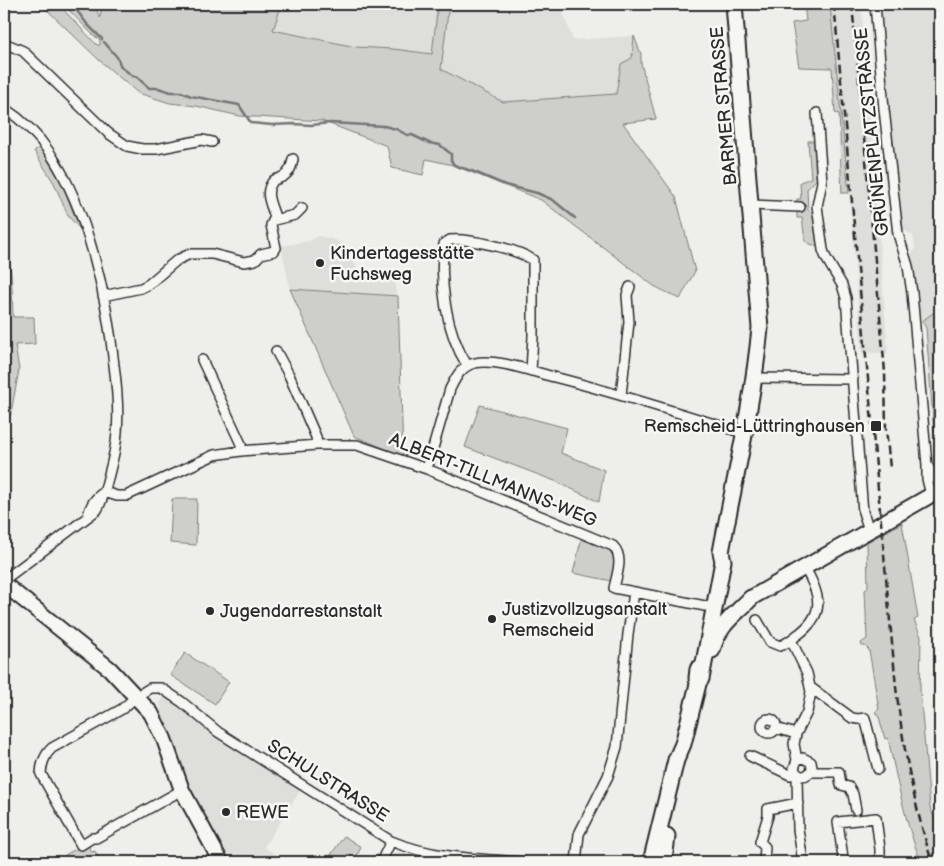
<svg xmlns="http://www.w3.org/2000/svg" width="944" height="866" font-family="'Balsamiq Sans',sans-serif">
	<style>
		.built { fill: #dededb }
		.green { fill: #cececa; stroke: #7c7c7a }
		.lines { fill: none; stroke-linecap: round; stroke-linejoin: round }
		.stream { stroke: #757573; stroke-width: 2.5 }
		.street-casing { stroke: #2b2b2b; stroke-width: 12 }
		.secondary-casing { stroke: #2b2b2b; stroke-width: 18 }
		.primary-casing { stroke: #2b2b2b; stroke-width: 19 }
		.street { stroke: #f6f6f2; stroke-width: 9 }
		.secondary { stroke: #f6f6f2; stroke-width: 14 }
		.primary { stroke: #f6f6f2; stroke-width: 15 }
		.rail { stroke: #2b2b2b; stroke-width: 2.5; stroke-dasharray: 8 4; stroke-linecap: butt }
		.poi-dot { fill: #2b2b2b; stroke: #f6f6f2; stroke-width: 2 }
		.labels { text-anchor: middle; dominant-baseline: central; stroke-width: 5; stroke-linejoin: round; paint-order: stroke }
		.street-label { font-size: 18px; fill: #2b2b2b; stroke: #f6f6f2 }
		.poi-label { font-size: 18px; fill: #2b2b2b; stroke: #f6f6f2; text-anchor: start }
	</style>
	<rect width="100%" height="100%" fill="#eeeeea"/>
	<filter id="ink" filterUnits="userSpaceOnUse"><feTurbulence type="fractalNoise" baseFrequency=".02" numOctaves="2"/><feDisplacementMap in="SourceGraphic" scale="10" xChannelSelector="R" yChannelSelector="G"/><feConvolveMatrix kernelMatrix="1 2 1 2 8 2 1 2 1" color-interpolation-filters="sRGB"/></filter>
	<g filter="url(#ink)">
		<path class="built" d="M221,4H438L432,54L393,49L356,47L273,30Z
			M449,4H560L573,40L634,36L632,58L621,65L616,94L503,102L441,69Z
			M830,4H861L888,353H862L848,177Z
			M879,4H940V309L922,322L917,323L911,256L915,248L913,236L899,227Z
			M318,236L336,240L346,248L358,270L367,275L395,277L396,296L290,289L281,246L309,241Z
			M169,697L302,788L264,847L288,862H228L190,793L163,718L160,703L162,699Z
			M399,852L421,858L447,862H387L392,855Z"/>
		<path class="green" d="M33,4H58L97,45H100V40L92,34L63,4H94L100,18L101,10L99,4H221L226,6L227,4H261L277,9L280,4H282L273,30L356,47L393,49L432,54L438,4H449L441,69L503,102L616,94L621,64L632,58L634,36L641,54V63L656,119L623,123L676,197L695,271L680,299L654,286L541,200L453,165L426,159L423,175L392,168L387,146L322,121L240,116L196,106L170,103L138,93L99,60L41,4L36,6Z
			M804,4H830L849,193H842C840,167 841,140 839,114L835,113L832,68L799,67L792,23L806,21Z
			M808,141H815L818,178L807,189L808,210L814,214L816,217L817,246L810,244L805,241L802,218H797V199H801L800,182L811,178Z
			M40,147L62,184L80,229L68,216L54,183L34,151Z
			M4,244C13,267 12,293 13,317H34L35,344L15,345L19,370L11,413L4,432V385L6,372L4,371Z
			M290,289L398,296L403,456L354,436Z
			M940,308V429L934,433L926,328L922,321Z
			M480,405L567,428L561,453L604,470L599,502L555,481L465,447Z
			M172,499H197L196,545L170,543Z
			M902,523L918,618L914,620L921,637L920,690L930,807L940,834V862H921C905,822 897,780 888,738L885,739L879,717L875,712L879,709L869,650L865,646H862L861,643L867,639L865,590L868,588L867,542Z
			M582,537C613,550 618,546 612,581L573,573Z
			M185,653L229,682L215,704L170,675Z
			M344,836L361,847L354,862H326Z
			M87,843L92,852L95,851L101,862H94L92,858L85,862H69L65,855Z"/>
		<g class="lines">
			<path class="stream" d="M72,4L87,24L102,39
				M104,42L117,57L121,67L133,76L137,77L149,88H158L171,92H181L191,96L239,105L251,123L272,125L294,124L311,125L330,123L384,126L396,129L407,135H412L429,143L440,145L451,154V160L454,165L477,173L505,185L537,193L553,200L575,218"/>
			<defs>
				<path id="street" d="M875,4L884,109L898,234L908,266L912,293L927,465V479L931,495
					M4,43L23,51L108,133L127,146L142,149H156L202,140L212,142
					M4,108C21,119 38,135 50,153C88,210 107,297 114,365C117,388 119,411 117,433C116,449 112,463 108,478C105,489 103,500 97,510L4,580
					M817,113L822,182L817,206L823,250L826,258L842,285L846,298L863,512L869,530
					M751,205L800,207
					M274,220L295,215L302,208
					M103,296L141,288L149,284L177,260L190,254H212L244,262L255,260L261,254L274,251L276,248L271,225L275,217C271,204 263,192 274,180C286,177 291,172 293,159
					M276,351L289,375L316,437L317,445
					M202,360L241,444V451
					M467,365C446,332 439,283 444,244L450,240C469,238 517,249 533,260V336L531,371
					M753,378L853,379
					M621,395L629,322L627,295L630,287
					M927,465L940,485
					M427,469L450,389C456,377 461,366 475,363C495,358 534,372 554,377C617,393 680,413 743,433
					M104,492L117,496H126L214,455L241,451L317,445H357L427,469L613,546C624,557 617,574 614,588L705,606
					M88,515C91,504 95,498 104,492
					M757,620L770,642L780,646C786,644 791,640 796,636C826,615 821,596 805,568
					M791,640L807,673L811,692L807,712L796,734L794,744L797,760L794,768C797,779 809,778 812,768L811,762L803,758L797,760
					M810,687L852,718L858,719L865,718L878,769
					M762 726a7 7 0 1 1 14 0a7 7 0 1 1-14 0Z
					M776,728L796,734
					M750,756L790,775L796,774
					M811,772H839L841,785L849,787L853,794L856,810
					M797,774L798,829L803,862
					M182,790L96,838H92L81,845L41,774C41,765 45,754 52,748L122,709L137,696L150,688H161L182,702L218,732L391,841C432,858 478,859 522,862
					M381,862L391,841
					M576,862L579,834L608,776L617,747L628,634L634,592
					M764,862L765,847L760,842L768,816V809L798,803
					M841,862L843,858L838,822L876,818L880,849V862"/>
				<path id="secondary" d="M4,584L110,669L151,713L164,739L182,790L221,862
					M751,598L940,490"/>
				<path id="primary" d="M712,650C719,624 734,616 751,598
					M701,679L723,561L721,552C735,477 753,403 760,328L734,4
					M652,858L676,760L683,744L698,684L697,678L698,669
					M664,860L667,836"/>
			</defs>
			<use href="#street" class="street-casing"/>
			<use href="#secondary" class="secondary-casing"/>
			<use href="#primary" class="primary-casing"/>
			<use href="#street" class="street"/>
			<use href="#secondary" class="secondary"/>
			<use href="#primary" class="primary"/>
			<path class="rail" d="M834,4L896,687C903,747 914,805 932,862
				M852,4L885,372L886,429L890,468"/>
		</g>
	</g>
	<g class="poi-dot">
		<circle cx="320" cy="263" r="5"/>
		<rect x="870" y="420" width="12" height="12" rx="2.5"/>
		<circle cx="210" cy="611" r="5"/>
		<circle cx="492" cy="619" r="5"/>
		<circle cx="226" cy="812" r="5"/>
	</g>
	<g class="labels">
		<g class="street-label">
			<text transform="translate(724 106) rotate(-95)">BARMER STRASSE</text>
			<text transform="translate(872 132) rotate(-96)">GRÜNENPLATZSTRASSE</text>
			<text transform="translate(493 480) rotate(22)">ALBERT-TILLMANNS-WEG</text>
			<text transform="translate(328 781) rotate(32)">SCHULSTRASSE</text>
		</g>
		<g class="poi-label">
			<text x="330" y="253">Kindertagesstätte<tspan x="330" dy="21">Fuchsweg</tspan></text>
			<text x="865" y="426" text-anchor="end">Remscheid-Lüttringhausen</text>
			<text x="502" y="609">Justizvollzugsanstalt<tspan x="502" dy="21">Remscheid</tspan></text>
			<text x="220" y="611">Jugendarrestanstalt</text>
			<text x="236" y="812">REWE</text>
		</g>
	</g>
	<rect width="944" height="866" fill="none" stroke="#f6f6f2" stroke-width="20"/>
	<rect x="10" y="10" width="924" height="846" fill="none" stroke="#2b2b2b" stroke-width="2" filter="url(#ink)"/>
</svg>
